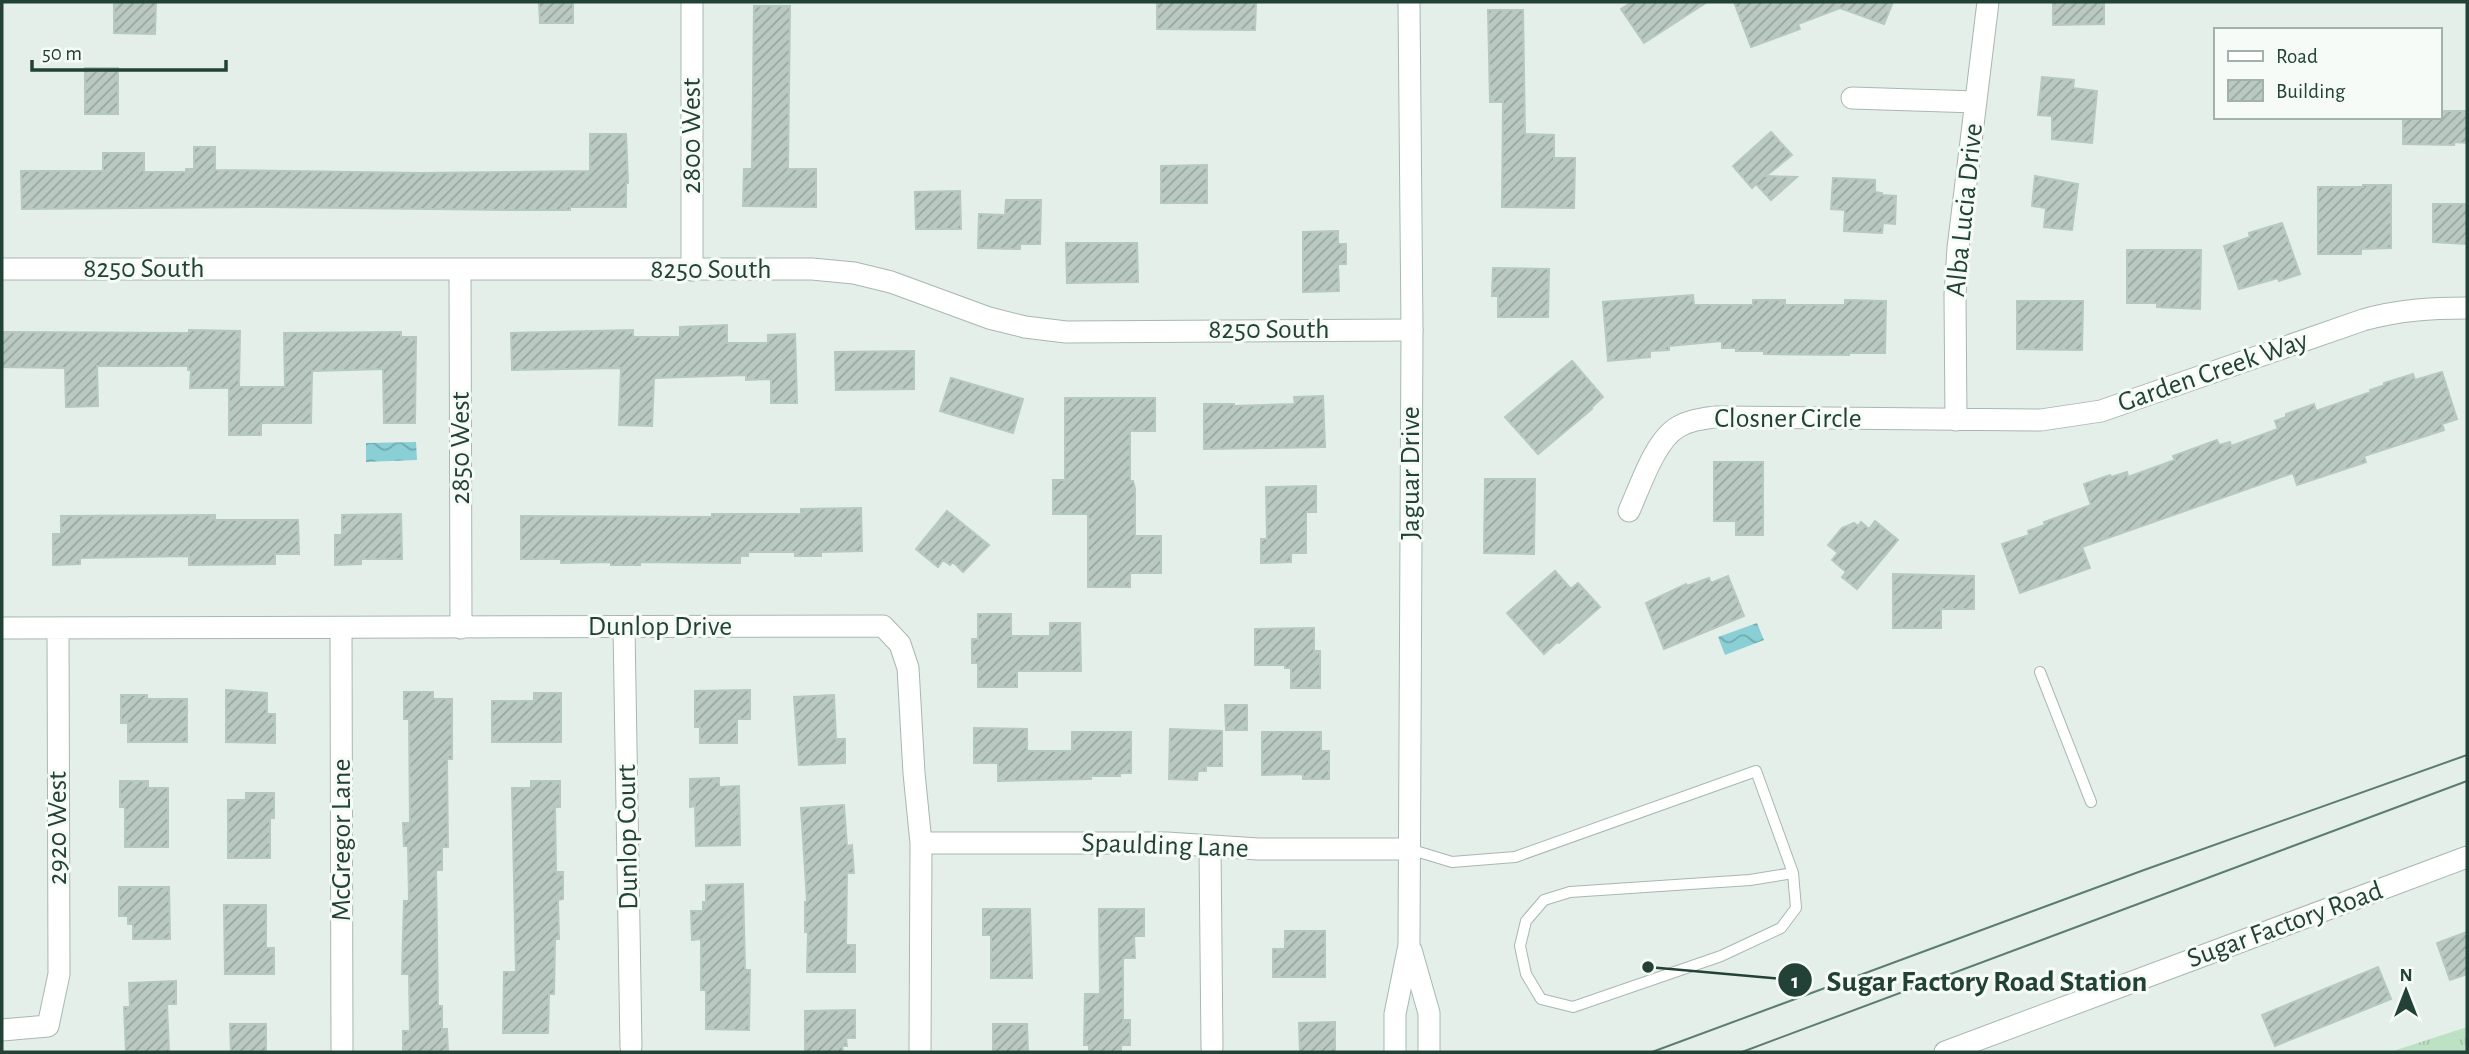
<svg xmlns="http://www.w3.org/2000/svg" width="2469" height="1054" font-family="'Alegreya Sans',sans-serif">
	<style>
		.grass { fill: url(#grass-tufts) }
		.water { fill: url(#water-waves) }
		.building { fill: url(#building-hatch); stroke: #b6c9c0; stroke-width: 2 }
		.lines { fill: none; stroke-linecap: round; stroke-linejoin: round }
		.service-casing { stroke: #a7b8b0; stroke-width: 12 }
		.minor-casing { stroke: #a7b8b0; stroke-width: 23 }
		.tertiary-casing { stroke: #a7b8b0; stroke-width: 23 }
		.secondary-casing { stroke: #a2bbb1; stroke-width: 23 }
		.service { stroke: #fff; stroke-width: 10 }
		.minor { stroke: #fff; stroke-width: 21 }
		.tertiary { stroke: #fff; stroke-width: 21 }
		.secondary { stroke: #fff; stroke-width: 21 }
		.tram { stroke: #5d7d72; stroke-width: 2 }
		.labels { text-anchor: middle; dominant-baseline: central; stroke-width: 6; stroke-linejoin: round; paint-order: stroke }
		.street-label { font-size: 28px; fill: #224237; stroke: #f6fbf8 }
		.leader { fill: none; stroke: #224237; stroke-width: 2.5 }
		.callout-dot { fill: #224237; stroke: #f6fbf8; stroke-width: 2.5 }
		.mark-label { font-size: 21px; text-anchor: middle; font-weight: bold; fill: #fff }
		.callout-label { font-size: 30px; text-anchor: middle; font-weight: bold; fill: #224237; stroke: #f6fbf8; stroke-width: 6; stroke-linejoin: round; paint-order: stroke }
	</style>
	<defs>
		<pattern id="grass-tufts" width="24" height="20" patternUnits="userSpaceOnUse" patternTransform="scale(1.75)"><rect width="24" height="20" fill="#bde1c4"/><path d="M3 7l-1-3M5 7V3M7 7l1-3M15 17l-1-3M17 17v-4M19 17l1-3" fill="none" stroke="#a2c2a9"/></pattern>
		<pattern id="water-waves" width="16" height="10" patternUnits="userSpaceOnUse" patternTransform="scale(1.75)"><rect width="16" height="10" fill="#8acfd6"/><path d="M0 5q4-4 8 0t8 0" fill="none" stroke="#70aaae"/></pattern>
		<pattern id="building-hatch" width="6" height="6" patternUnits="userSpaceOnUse" patternTransform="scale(1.75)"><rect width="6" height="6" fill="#bacac2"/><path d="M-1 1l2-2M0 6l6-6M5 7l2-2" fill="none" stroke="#97a69e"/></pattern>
	</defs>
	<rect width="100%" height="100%" fill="#e5efe9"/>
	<path class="grass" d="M2467,1027V1052H2390Z"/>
	<path class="water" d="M416,442L417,460L366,462V443Z
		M1757,623L1764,640L1725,655L1718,637Z"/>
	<path class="building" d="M114,2H156L155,34L114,33Z
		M539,2H573V23H540Z
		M1157,2H1256L1255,30L1157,29Z
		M1632,2H1707L1644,43L1621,9Z
		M1734,2H1893L1884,24L1840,8L1798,24L1800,29L1751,47Z
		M2053,2H2104V24L2053,25Z
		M754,6H790L788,169H816V207L743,206L744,169H752Z
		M1488,10H1523L1525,134L1554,135V158H1575L1574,208L1502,207L1503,102H1490Z
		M85,68H118V114H85Z
		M2042,77L2074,80L2073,88L2097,91L2092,143L2052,139V116L2038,115Z
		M2439,111H2467V143L2454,142V145L2403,144V117H2439Z
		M1771,132L1792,155L1766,176L1797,177L1771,200L1756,184L1752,188L1733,166Z
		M590,134H626L628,183H626V207H570V210H518L269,207L22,209L21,171H103V153H144V172H186V169H194V147H215V170L422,173L590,171Z
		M1207,165V203H1161V166Z
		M2035,176L2078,184L2072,230L2044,227L2046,208L2032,206Z
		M1833,178L1875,180V192L1882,193V195L1896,196L1895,224L1883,223L1882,233L1844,231L1845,210L1831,209Z
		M2363,185H2391V248L2361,249V254H2318V187H2363Z
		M960,191L961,229H916L915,192Z
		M1006,200H1041L1040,244H1020V249L978,248L979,214L1005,215Z
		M2433,204H2467V244L2433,242Z
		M2282,223L2300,274L2279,281L2278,278L2239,289L2224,246L2250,237L2249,233Z
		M1338,231V244H1346V264H1338L1339,291L1303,292V232Z
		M1066,243H1137L1138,282L1067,283Z
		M2127,250H2201L2200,309L2157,307V303H2127Z
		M1493,268L1549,269L1548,317H1498V296H1492Z
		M1693,295L1694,305H1753V300H1785V305H1845V300L1886,301L1885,353H1849V355L1764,354V351H1736V348H1722V341L1669,346V350L1650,351V357L1608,361L1603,302Z
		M2017,301H2083L2082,350L2017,349Z
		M727,325V343H768V335L795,334L797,403H771V379L746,380V375L654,378L652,426L619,425L621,368L512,370L511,333L633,330V337H680V327Z
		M189,330L240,331L239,387H285L284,333L401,332V337H416L415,423H384L383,369L312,371L311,423H261V435H229V388H190L191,370H188V366H97L98,406L66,407L65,368L2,367V332L189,333Z
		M914,351V389L836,390L835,352Z
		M1572,361L1603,397L1591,408L1592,409L1538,454L1505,417Z
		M2442,372L2457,419L2442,424L2444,430L2364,456L2366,462L2297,485L2293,473L2082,547L2090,568L2020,593L2002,544L2029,535L2028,531L2045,525L2044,522L2091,505L2084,484L2110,475L2111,477L2127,472L2128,477L2175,460L2173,456L2217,440L2219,445L2230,442L2231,446L2278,429L2275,421L2286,417V414L2314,404L2316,411L2371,392L2370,390L2385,385L2384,383L2413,374L2415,380Z
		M951,378L1023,399L1013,433L940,411Z
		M1323,396L1325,447L1204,449V404H1234V406L1295,404L1294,397Z
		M1065,398H1155V431H1130V481H1133L1135,489V536H1161V573H1130V587H1088V514H1053V480H1065Z
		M1714,462H1763V535H1736V521H1714Z
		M1485,479H1535L1534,554L1484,553Z
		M1316,486V512H1306V553H1291V562L1261,563V539H1267L1266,487Z
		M861,508L862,551L821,552V556H795V552H748V556H740V563L640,562V565H611V562L561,563V559H521V516L712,517V514H801V509Z
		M947,511L989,545L963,572L953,562L950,565L943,560L938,567L916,549Z
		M401,514L402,559H361V564L335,565V535H342V515Z
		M215,515V520H298L299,554H275V564L189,565V556L80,558V564L53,565V534H61V516Z
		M1875,521L1898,540L1857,589L1842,577L1846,572L1832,560L1838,553L1828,545L1842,528L1854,523L1858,526L1861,522L1869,529Z
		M1555,571L1571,589L1578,583L1600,607L1559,643L1558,641L1544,654L1507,613Z
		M1893,574L1974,576V609H1941V628H1893Z
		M1728,576L1744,616L1664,649L1646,603L1686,584L1687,586L1709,578L1711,583Z
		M978,614H1011V636H1050V623H1080L1081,671H1017V687H978V663H972V639H978Z
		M1314,628V651H1320V688H1291V668H1285V665H1255V629Z
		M226,690L267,693V714H275V743L226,742Z
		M750,690V719H737V743H700V727H695V691Z
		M404,692H433V699H452V759H447L448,847H442V870H436L438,1006H442V1029H447L448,1052H403V1031H410L409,974H402L404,901H409L408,846H404L403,823H410L409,719H404Z
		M534,693H561V742H492V701H534Z
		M121,695H147V699H187V742H128V723H121Z
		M834,695L836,739H845V763L799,765L794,697Z
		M1225,705H1247V730H1226Z
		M974,728L1027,729V751H1072V732H1131V773H1120V776H1091V779L998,781V763H974Z
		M1170,729L1222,731V766H1206V771H1198L1197,780L1169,779Z
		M1262,732H1321V751H1329V779H1303V774L1262,775Z
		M719,778V787L739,786L740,845L696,846L695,806L690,807V779Z
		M120,781H148V788H168V847H125V807H120Z
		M531,781H560V807H555L556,872H563V899L558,900L559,939H555L554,994H549L548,1033H503L504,972H516L512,788H531Z
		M246,793H274V818H270V858H228V800H246Z
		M844,805L847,846L852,845L854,873H847L846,945H855V972H807L808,932H805V902H807L801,808Z
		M743,884L745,970H750L749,1030L706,1029V990H701V939L692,940L691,911H703V902H706V885Z
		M119,887H169L170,939H133V924H128V916H119Z
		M224,905H266V948H274V974H225Z
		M983,909H1030L1032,978H991V935H983Z
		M1099,909H1144V936H1134L1135,958H1123V1020H1130V1045H1121V1052H1089V1045H1084L1085,994H1100Z
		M1285,931H1325V977H1273V949H1285Z
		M2467,932V974L2450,980L2437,943Z
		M2378,967L2391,999L2275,1046L2262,1015Z
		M176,981V1004H167L169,1052H126L124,1007H130L129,983Z
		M855,1010V1038H846L847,1046H842L843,1052H805V1011Z
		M1335,1022V1052H1300L1299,1023Z
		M230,1024H266V1052H231Z
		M993,1024H1027L1028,1052H993Z"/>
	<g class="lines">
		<defs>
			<path id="service" d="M2040,672L2091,802
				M1409,849L1452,862L1515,857L1756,771L1793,873L1796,908L1781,928L1721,956L1573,1007L1541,999L1526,974L1520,946L1526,921L1544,900L1570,892L1750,880L1793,873"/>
			<path id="minor" d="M692,2V270
				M1852,98L1976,102
				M2,269H812L854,273L891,282L989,318L1025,327L1066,332L1412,330
				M460,269L461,628
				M1956,420L1955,295L1958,248L1988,2
				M1629,511C1640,487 1655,440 1678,427C1690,420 1702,419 1715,417L2041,420L2101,411L2363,320C2398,310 2431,308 2467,308
				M624,627L631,1047
				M2,628L883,626L900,644L908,668L914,773L921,843L920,1052
				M341,628L342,1052
				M921,843H1167L1258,849H1409
				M1210,847L1212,1048
				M2,1030L48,1026L59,974L58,628"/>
			<path id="tertiary" d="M1945,1052L2467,857"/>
			<path id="secondary" d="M1411,950L1429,1013V1052
				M1395,1052V1014L1409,945L1412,330L1409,2"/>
		</defs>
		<use href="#service" class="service-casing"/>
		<use href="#minor" class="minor-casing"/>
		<use href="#tertiary" class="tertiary-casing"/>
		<use href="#secondary" class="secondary-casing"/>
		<use href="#service" class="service"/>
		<use href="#minor" class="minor"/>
		<use href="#tertiary" class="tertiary"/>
		<use href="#secondary" class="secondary"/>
		<path class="tram" d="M1652,1052L2144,870L2467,755
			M1742,1052L2467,781"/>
	</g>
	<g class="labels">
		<g class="street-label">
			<text transform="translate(692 136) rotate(-90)">2800 West</text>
			<text transform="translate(1965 210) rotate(-84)">Alba Lucia Drive</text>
			<text x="144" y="269">8250 South</text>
			<text x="711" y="270">8250 South</text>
			<text x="1269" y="330">8250 South</text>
			<text transform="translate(2213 372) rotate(-19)">Garden Creek Way</text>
			<text x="1788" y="419">Closner Circle</text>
			<text transform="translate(461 448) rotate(-90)">2850 West</text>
			<text transform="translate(1411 473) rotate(-90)">Jaguar Drive</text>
			<text x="660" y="627">Dunlop Drive</text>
			<text transform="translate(58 828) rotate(-90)">2920 West</text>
			<text transform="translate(628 837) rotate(-91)">Dunlop Court</text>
			<text transform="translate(342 840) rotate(-90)">McGregor Lane</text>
			<text transform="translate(1165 846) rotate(2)">Spaulding Lane</text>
			<text transform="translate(2285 925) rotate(-20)">Sugar Factory Road</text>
		</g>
	</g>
	<path class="leader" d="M1648 967L1795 980"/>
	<g class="callout-dot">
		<circle cx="1648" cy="967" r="7"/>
		<circle cx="1795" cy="980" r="18"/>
	</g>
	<g class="mark-label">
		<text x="1795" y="988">1</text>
	</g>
	<g class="callout-label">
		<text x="1987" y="991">Sugar Factory Road Station</text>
	</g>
	<rect width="2469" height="1054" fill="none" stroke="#224237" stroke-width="7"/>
	<rect x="2214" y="28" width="228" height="91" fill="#f6fbf8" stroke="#a1b1ab" stroke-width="2"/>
	<rect x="2228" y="51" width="35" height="10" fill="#ffffff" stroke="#a1b1ab" stroke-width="2"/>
	<text x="2276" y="63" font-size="21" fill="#224237">Road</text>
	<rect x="2228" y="80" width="35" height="21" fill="url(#building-hatch)" stroke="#a1b1ab" stroke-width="2"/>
	<text x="2276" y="98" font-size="21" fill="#224237">Building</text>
	<g transform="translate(2406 991)" stroke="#f6fbf8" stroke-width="5" paint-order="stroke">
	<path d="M0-5L12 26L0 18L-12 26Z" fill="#224237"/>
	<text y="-10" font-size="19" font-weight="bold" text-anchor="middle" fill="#224237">N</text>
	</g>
	<path d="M32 60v10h194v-10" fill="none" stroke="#224237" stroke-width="3.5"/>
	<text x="42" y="60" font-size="21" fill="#224237" stroke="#f6fbf8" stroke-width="5" paint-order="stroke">50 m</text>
</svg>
